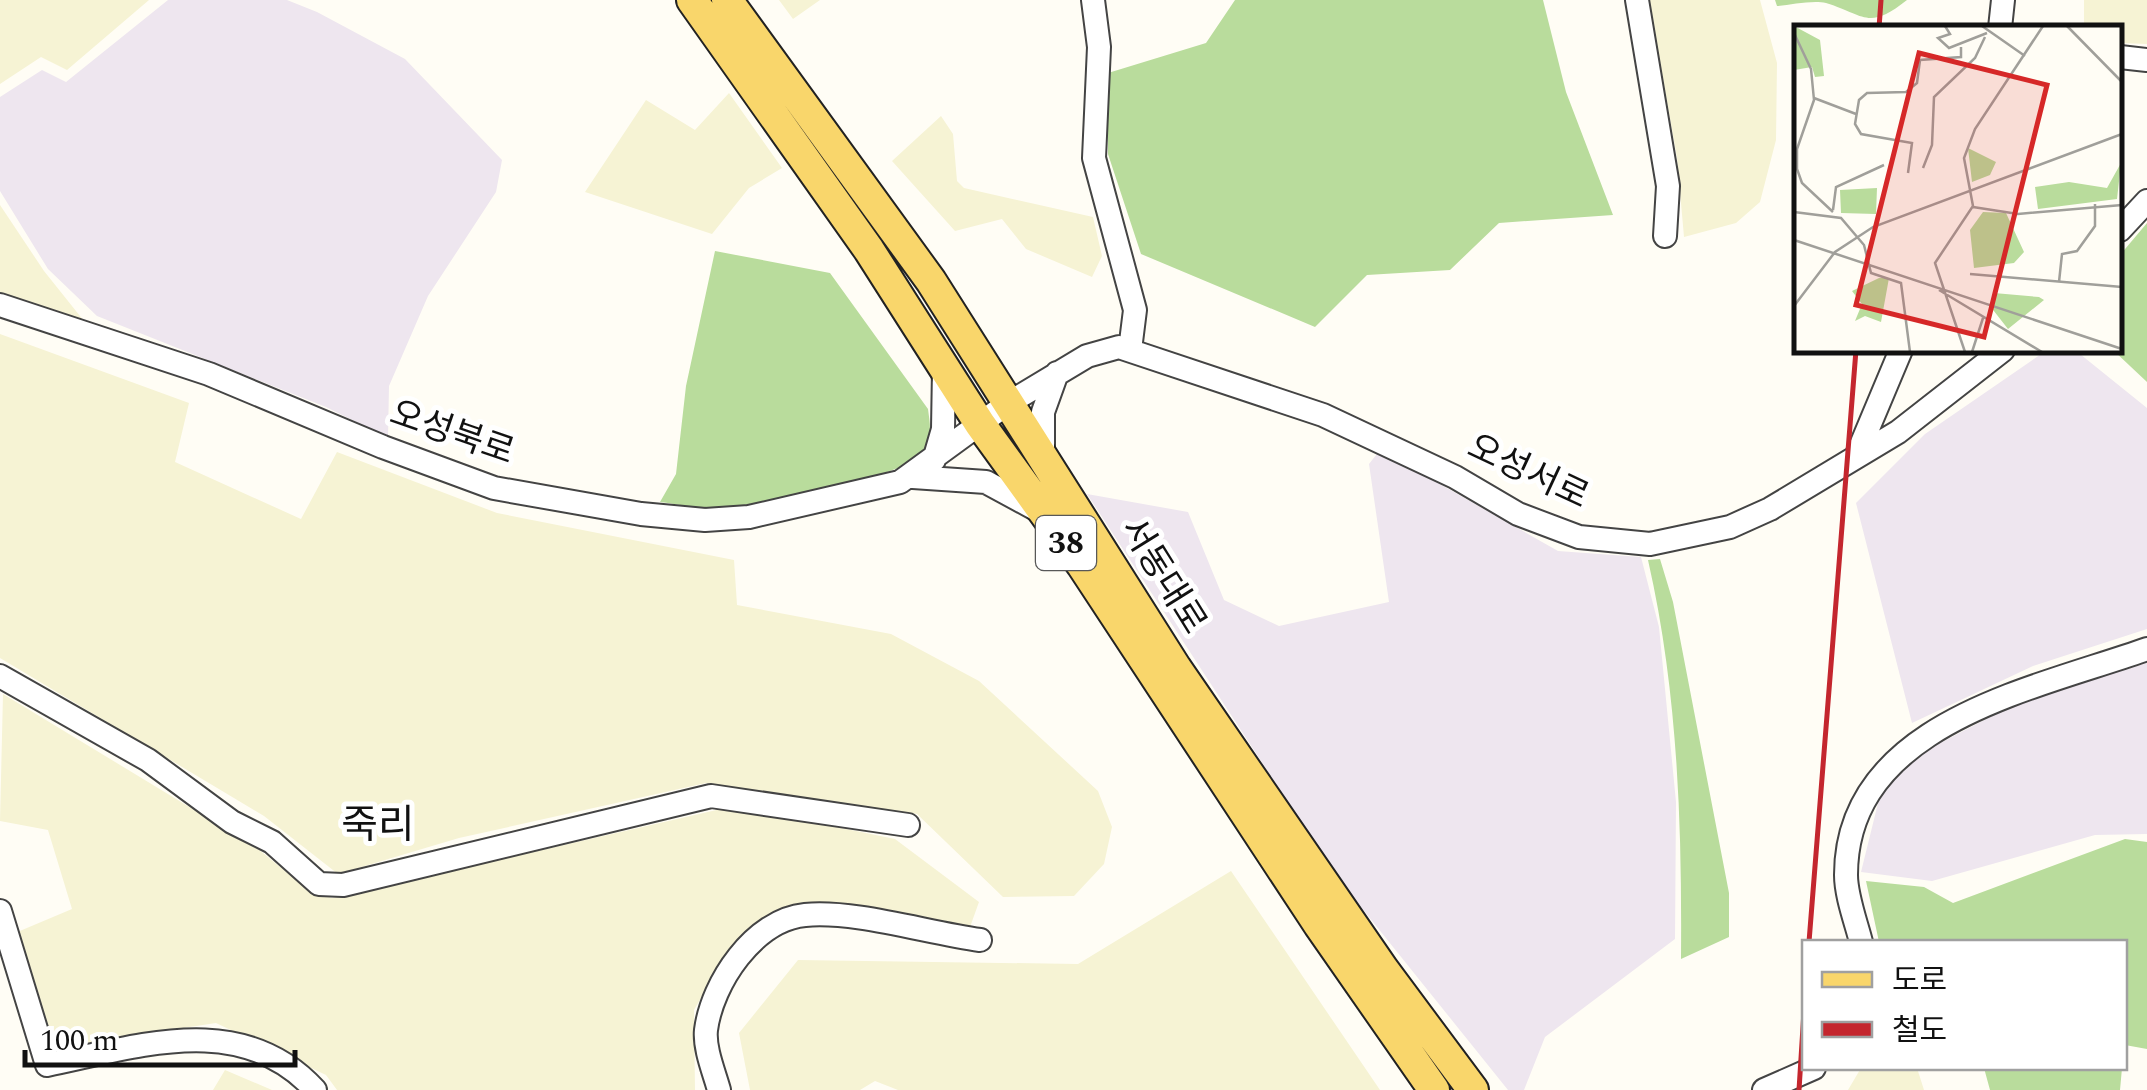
<svg xmlns="http://www.w3.org/2000/svg" width="2147" height="1090" font-family="Spectral,'Noto Sans KR',serif">
	<style>
		.industrial { fill: #eee6ef }
		.farmland { fill: #f6f3d4 }
		.forest { fill: #b9dc9c }
		.lines { fill: none; stroke-linecap: round; stroke-linejoin: round }
		.minor-casing { stroke: #444; stroke-width: 26 }
		.major-casing { stroke: #222; stroke-width: 34 }
		.minor { stroke: #fff; stroke-width: 22 }
		.major { stroke: #f9d66b; stroke-width: 30 }
		.rail { stroke: #c4262e; stroke-width: 5 }
		.labels { text-anchor: middle; dominant-baseline: central; stroke-width: 10; stroke-linejoin: round; paint-order: stroke }
		.shield { fill: #fff; stroke: #585858; stroke-width: 2.5 }
		.shield-label { font-size: 32px; font-weight: bold; fill: #111 }
		.street-label { font-size: 35px; fill: #111; stroke: #fff }
		.quarter-label { font-size: 40px; fill: #111; stroke: #fff }
		.inset-road { fill: none; stroke: #a09f9a; stroke-width: 2.5 }
		.view { fill: #d62828; fill-opacity: 0.15; stroke: #d62828; stroke-width: 5 }
		.inset-edge { fill: none; stroke: #111; stroke-width: 5 }
	</style>
	<rect width="100%" height="100%" fill="#fffdf5"/>
	<path class="industrial" d="M168,0H287L317,12L405,59L502,160L496,192L428,296L389,386L388,438L326,407L97,316L48,269L0,191V97L42,70L66,82Z
		M2047,350H2075L2147,408V629L2033,666L1912,723L1856,503L1925,434Z
		M1380,450L1558,551L1641,557L1659,627L1676,802L1675,939L1545,1037L1524,1090H1508L1336,876L1087,494L1188,512L1224,600L1279,626L1389,602L1369,464Z
		M2147,663V834L2095,835L1932,881L1861,872L1881,791L1919,754L2021,701Z"/>
	<path class="farmland" d="M0,0H149L67,70L41,57L0,84Z
		M779,0H820L793,19Z
		M1649,0H1760L1777,63L1776,140L1760,202L1736,223L1684,237L1677,158Z
		M2084,0H2147V44L2120,43V28L2084,27Z
		M729,93L782,168L749,188L712,234L585,192L646,100L695,130Z
		M941,116L953,134L957,181L964,188L1093,217L1102,256L1092,277L1026,249L1002,219L955,231L892,161Z
		M0,205L44,271L84,321L0,294Z
		M0,334L189,403L175,462L301,519L337,452L497,513L734,560L737,605L891,634L979,681L1098,791L1112,827L1104,864L1074,896L1003,897L917,814L706,783L459,838L338,874L264,816L0,658Z
		M3,694L257,848L302,885L332,898L734,806L895,839L979,902L970,927L852,909L775,910L727,954L694,1010L695,1090H337L326,1075L216,1023L52,1048L15,933L72,909L48,830L0,821Z
		M1231,871L1380,1090H898L875,1081L860,1090H750L739,1033L798,960L1078,964Z
		M1861,1068H1917L1924,1090H1848Z
		M225,1070L272,1090H213Z"/>
	<path class="forest" d="M1235,0H1543L1566,92L1613,215L1499,223L1450,270L1367,275L1315,327L1141,254L1108,154V73L1206,43Z
		M1775,0H1907C1868,31 1865,15 1826,3C1812,0 1791,5 1777,6Z
		M2147,223V382L2113,350H2120V255Z
		M715,251L830,273L928,409C930,424 933,440 923,453C904,478 750,507 715,508C697,509 678,504 660,502L676,474L686,386Z
		M1660,559L1673,602L1729,893V937L1681,959C1682,825 1678,692 1648,560Z
		M2125,839L2147,842V1049L2125,1045L2124,942H1879L1866,881L1924,887L1953,903Z
		M1984,1068H2122L2120,1090H1990Z"/>
	<g class="lines">
		<defs>
			<path id="minor" d="M1093,0L1099,47L1094,158L1135,310L1130,350
				M1637,0L1668,186L1665,236
				M2000,28L2003,0
				M2120,57L2147,60
				M2120,230L2147,201
				M0,305L209,374L383,447L494,488L641,514L705,520L749,517L900,482L1007,404L1087,356L1119,347L1323,415L1455,477L1518,514L1579,537L1650,544L1730,527L1770,509L1898,432L2003,350
				M1043,456V412L1057,373
				M1856,457L1901,350
				M934,460L943,429L944,369
				M913,477L986,482L1043,513
				M0,676L148,760L232,822L272,842L319,884L343,885L711,796L908,825
				M0,911L47,1065C140,1046 242,1010 315,1090
				M1861,942C1856,922 1846,896 1846,875C1846,723 2035,689 2147,649
				M719,1090C714,1072 704,1048 706,1030C712,983 754,920 805,915C854,910 928,933 980,940
				M1764,1090L1814,1068"/>
			<path id="major" d="M692,0L869,250L980,424L1082,565L1319,925L1434,1090
				M727,0L931,281L1176,668L1383,969L1473,1090"/>
		</defs>
		<use href="#minor" class="minor-casing"/>
		<use href="#major" class="major-casing"/>
		<use href="#minor" class="minor"/>
		<use href="#major" class="major"/>
		<path class="rail" d="M1879,28L1881,0
			M1809,942L1856,350
			M1799,1090L1804,1011"/>
	</g>
	<g class="labels">
		<rect class="shield" x="1036" y="516" width="60" height="54" rx="8"/>
		<g class="shield-label">
			<text x="1066" y="543">38</text>
		</g>
		<g class="street-label">
			<text transform="translate(452 433) rotate(19)">오성북로</text>
			<text transform="translate(1528 472) rotate(25)">오성서로</text>
			<text transform="translate(1163 576) rotate(58)">서동대로</text>
		</g>
		<g class="quarter-label">
			<text x="378" y="826">죽리</text>
		</g>
	</g>
	<g transform="translate(1794 25)">
		<rect width="328" height="328" fill="#fffdf5"/>
		<path d="M0,1L26,15L30,51L21,52L18,42L0,45ZM174,123L202,137L196,150L178,157ZM327,138L323,174L244,184L241,162L275,157L313,163ZM83,163L82,189L47,188L46,165ZM189,187L212,188L230,227L220,238L180,243L176,205ZM85,253H95L87,297L71,291L61,296L68,279L58,266ZM200,268L245,272L250,275L214,304L196,281Z" fill="#b9dc9c"/>
		<path class="inset-road" d="M151,1L156,9L144,13L155,23L193,8M188,1L231,31M273,1L328,57M0,8L17,44L20,75L3,124V144L8,158L39,187M20,73L62,89M129,143L138,120L140,72L181,33L191,12M114,148L118,118L67,109L61,99L65,75L73,68L112,67L123,58L126,35L167,32V22M179,182L224,189L328,180M39,185L42,162L90,140M0,187L47,193L70,220L77,248L107,258L116,327M0,215L328,324M176,249L328,262M265,257L268,229L283,226L301,201V179M145,265L248,327M0,281L41,227L79,202L328,109M171,327L141,238L179,181L170,133L181,104L249,1M178,327L189,293"/>
		<path class="view" d="M125,28L253,60L190,312L62,280Z"/>
		<rect width="328" height="328" class="inset-edge"/>
	</g>
	<rect x="1802" y="940" width="325" height="130" fill="#ffffff" stroke="#a0a0a0" stroke-width="2.5"/>
	<rect x="1822" y="972" width="50" height="15" fill="#f9d66b" stroke="#a0a0a0" stroke-width="2.5"/>
	<text x="1892" y="990" font-size="30" fill="#111111">도로</text>
	<rect x="1822" y="1022" width="50" height="15" fill="#c4262e" stroke="#a0a0a0" stroke-width="2.5"/>
	<text x="1892" y="1040" font-size="30" fill="#111111">철도</text>
	<path d="M25 1050v15h270v-15" fill="none" stroke="#111111" stroke-width="5"/>
	<text x="40" y="1050" font-size="30" fill="#111111" stroke="#ffffff" stroke-width="8" paint-order="stroke">100 m</text>
</svg>
